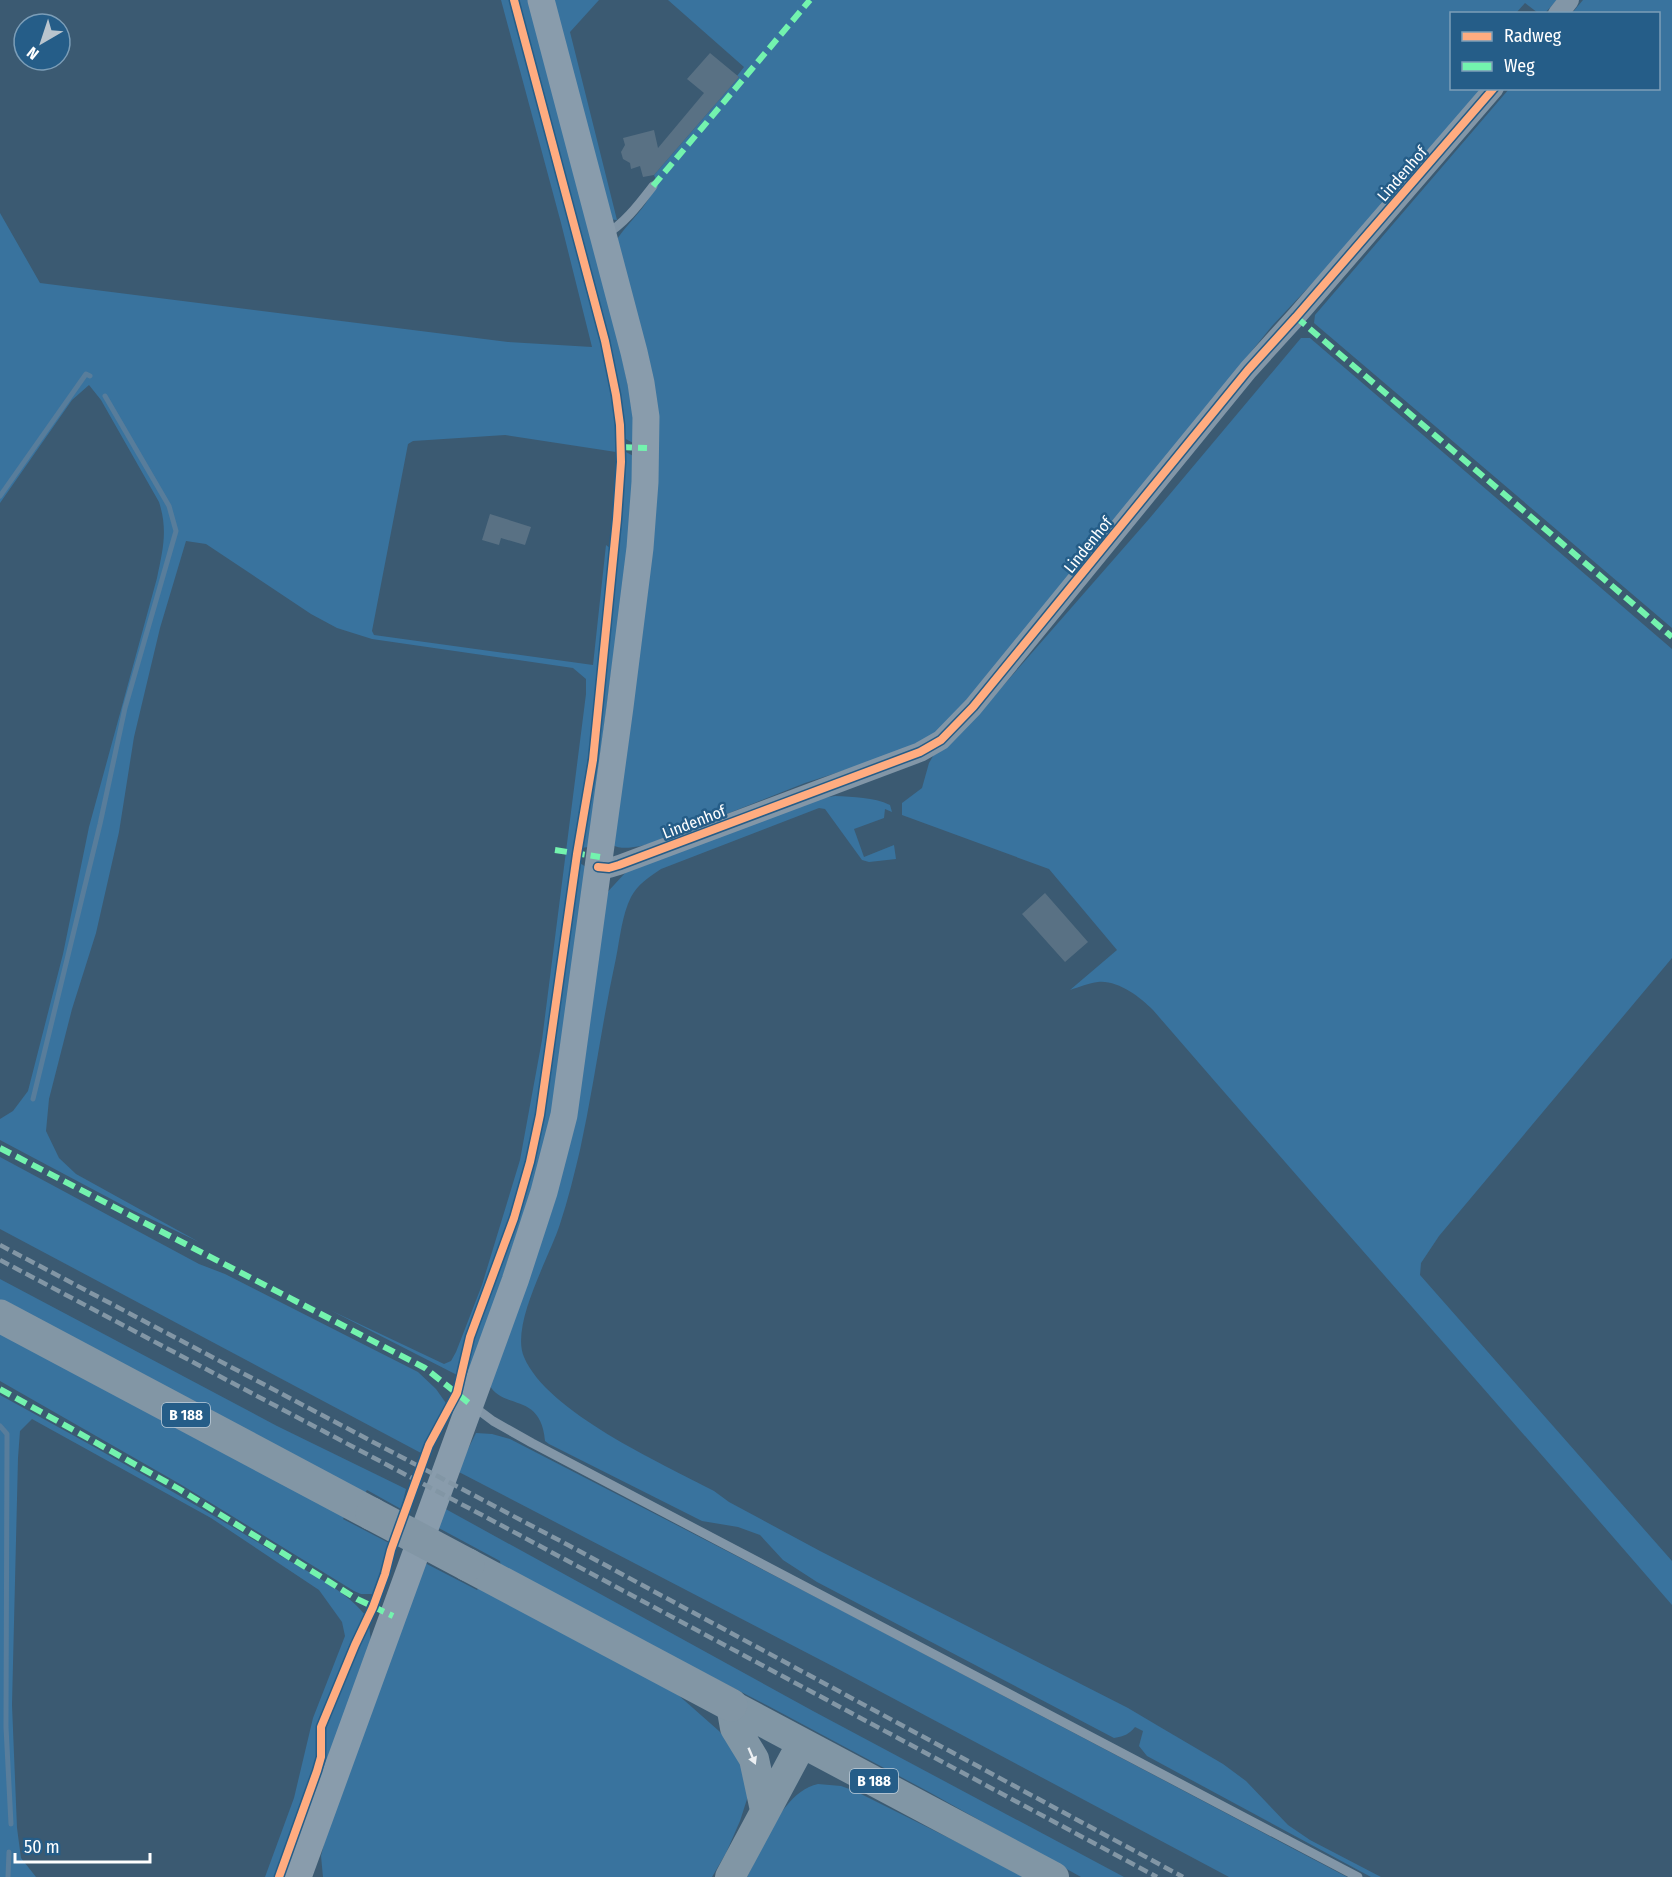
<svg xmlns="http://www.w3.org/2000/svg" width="1672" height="1877" font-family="'Fira Sans Condensed',sans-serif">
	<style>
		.green { fill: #39739e }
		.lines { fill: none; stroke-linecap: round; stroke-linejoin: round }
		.stream { stroke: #587d9b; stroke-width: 5 }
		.building { fill: #597184 }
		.lane { stroke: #8296a7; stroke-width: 9 }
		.street { stroke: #8296a7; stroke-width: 20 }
		.secondary { stroke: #899cac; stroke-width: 27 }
		.primary { stroke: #8196a5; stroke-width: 30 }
		.highway { stroke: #8296a5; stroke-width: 33 }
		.rail { stroke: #8296a5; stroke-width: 4.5; stroke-dasharray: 10 4.5; stroke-linecap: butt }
		.highway-bridge { stroke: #8296a5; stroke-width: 33 }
		.quiet { stroke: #73f3ae; stroke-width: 6; stroke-dasharray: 12 6; stroke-linecap: butt }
		.cycleway-casing { stroke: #255d88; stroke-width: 11 }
		.cycleway { stroke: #ffac80; stroke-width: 8 }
		.oneway { fill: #eceff2 }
		.labels { text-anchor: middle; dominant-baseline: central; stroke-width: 5; stroke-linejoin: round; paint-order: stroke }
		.shield { fill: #255d88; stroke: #becedb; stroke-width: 1.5 }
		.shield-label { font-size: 15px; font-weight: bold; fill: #fff }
		.street-label { font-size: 16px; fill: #fff; stroke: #255d88 }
	</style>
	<rect width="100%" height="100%" fill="#3b5a72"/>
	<path class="green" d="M501,0H509L603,352C611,386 617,417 616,452L505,435L413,441L408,444L372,631L374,635L593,665L606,545L610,548L589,751L537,1114L522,1180L508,1226L466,1337L459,1376L330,1310L444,1364L451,1361L456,1352L482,1285L520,1160L542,1040L586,694V679L573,668L372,639L337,628L311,614L206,544L186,541L160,628L134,737L119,832L96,933L72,1009L49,1099L46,1131L59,1158L76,1174L199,1242L128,1208L0,1140V1119L13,1111L28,1091L63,954L89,827L157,578C163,549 168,530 159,502L101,400L89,385L72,400L0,503V213L40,283L508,342L592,347L561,223Z
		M517,0H531L608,290L638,434L633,443L624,438V423L609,348Z
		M548,0H599L570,32L617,220L606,219Z
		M668,0H1557L1545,13H1538L1525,3L1516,13L1452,14V88L1482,89L1352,241L1272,326L1005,654L945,725L927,740L901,752L805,783L653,843C640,846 624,851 612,845L653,479L613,246C627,221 646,211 657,182L654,175L739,77L737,76L744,67Z
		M1583,0H1672V628L1314,323L1315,315L1509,89L1658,88V14L1572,13Z
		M1301,338H1310L1672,649V958L1439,1236L1421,1263L1420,1275L1672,1561V1605C1500,1406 1325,1209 1153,1010C1140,997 1118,980 1098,982C1089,983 1079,987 1070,990L1117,950L1049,869L902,815V803L922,788L929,763L936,751L982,710L1149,519Z
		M626,452L637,458L636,487L588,847L582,848L597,755Z
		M835,796C854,797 873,797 890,805L892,812L885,809L884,818L854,829L864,857L894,845L896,859L869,862L862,860L825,809L819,808L661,869C649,877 638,884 631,897C622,915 620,938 616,958C602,1022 594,1086 580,1150C574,1175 568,1200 560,1224C550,1256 510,1325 524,1357C547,1412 661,1463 714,1491L729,1502L820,1551L1128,1708L1160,1727L1223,1764L1246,1781L1288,1825L1310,1840L1381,1877H1371L1147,1756L1139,1746L1143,1731L1135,1727C1129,1734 1125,1736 1114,1738L817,1582L783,1560L760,1535L738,1527L702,1521L549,1444L545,1441C541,1391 502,1411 489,1384L602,898L626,872L817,799Z
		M580,863L589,869L550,1133L471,1372L467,1375C476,1316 502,1263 520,1207C532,1172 540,1135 547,1099Z
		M0,1157L199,1264L225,1274L418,1372L436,1389L448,1406L430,1434L421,1453L0,1229Z
		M0,1279L277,1426L406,1489L401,1509L367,1490L365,1493L0,1301Z
		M0,1329L345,1515L343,1519L389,1543L383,1571L375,1594H361L354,1591L180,1484L0,1381Z
		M0,1395C90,1444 179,1494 267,1548C298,1567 343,1587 365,1615L320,1719L316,1730V1763L274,1877H265L294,1798L313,1718L345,1636L342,1622L319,1590L211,1518L32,1419L20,1431L18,1458L12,1705L17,1828L21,1858L36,1877H0Z
		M476,1433L492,1434L510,1439L839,1609L1347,1877H1229L838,1669L457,1471Z
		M442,1507L813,1711L1124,1877H1081L929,1792L774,1709L501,1568L500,1561L435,1526Z
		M421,1561L477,1590L480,1586L668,1686L719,1731L733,1747L743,1761L748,1796L740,1821L726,1853L712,1877H323L321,1856L326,1836Z
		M369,1623L371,1643L322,1773L320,1772L323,1763L325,1730L331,1712Z
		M818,1784L841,1786L855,1791L1027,1877H747C762,1848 783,1791 818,1784Z"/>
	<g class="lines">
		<path class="stream" d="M0,496L86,374L90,376
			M33,1099L100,824L125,708L176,531L169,506L105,396
			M0,1426L7,1434V1439L6,1727L11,1824
			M8,1877L9,1852"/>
	</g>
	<path class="building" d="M710,53L739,77L654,175L643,177L640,166L631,169L630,163L623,159L621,152L625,145L623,138L654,130L658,148L704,93L687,79Z
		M490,514L531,527L525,545L501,538L499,545L482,540Z
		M1045,893L1088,942L1065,962L1022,914Z"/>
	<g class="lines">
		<path class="lane" d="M605,235C625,223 639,204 653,186
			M473,1406L493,1421L532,1443L1358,1877"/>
		<path class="street" d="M1558,14L1569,0
			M598,867L609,868L619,865L920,752L941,740L973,707L1248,370L1296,317L1494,88"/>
		<path class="secondary" d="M298,1877L515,1281L544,1192L564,1115L620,707L640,548L645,482L646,417L641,383L634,352L541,0"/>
		<path class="primary" d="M731,1705L1054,1877
			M731,1705L735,1728L754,1759L765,1810
			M730,1877L802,1743"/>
		<path class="highway" d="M0,1316L372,1514
			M468,1565L731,1705"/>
		<path class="rail" d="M0,1245L568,1545L1183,1877
			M0,1260L497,1523L1157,1877"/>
		<path class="highway-bridge" d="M372,1514L468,1565"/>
		<path class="quiet" d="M653,186L810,0
			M1296,317L1672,637
			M620,447L647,448
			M555,850L600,857
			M0,1148L425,1368L470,1404
			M0,1389L179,1489L357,1599L393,1616"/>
		<defs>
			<path id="cycleway" d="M598,867L609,868L619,865L920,752L941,740L973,707L1248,370L1296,317L1494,88
				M279,1877L317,1771L321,1757V1727L355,1645L373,1607L385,1574L391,1550L429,1445L457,1393L470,1337L514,1218L530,1162L540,1115L577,854L593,760L617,519L621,462L620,425L616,395L605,341L514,0"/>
		</defs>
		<use href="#cycleway" class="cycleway-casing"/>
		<use href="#cycleway" class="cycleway"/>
	</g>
	<defs><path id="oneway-solid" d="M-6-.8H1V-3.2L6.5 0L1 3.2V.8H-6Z" transform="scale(1.5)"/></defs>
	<use class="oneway" href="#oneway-solid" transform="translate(752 1756) rotate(67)"/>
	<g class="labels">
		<g class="shield">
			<rect x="162" y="1403" width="48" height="24" rx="4.5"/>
			<rect x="850" y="1769" width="48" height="24" rx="4.5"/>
		</g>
		<g class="shield-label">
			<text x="186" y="1415">B 188</text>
			<text x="874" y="1781">B 188</text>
		</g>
		<g class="street-label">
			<text transform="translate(1402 174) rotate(-49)">Lindenhof</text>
			<text transform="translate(1088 545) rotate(-51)">Lindenhof</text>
			<text transform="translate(694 822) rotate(-21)">Lindenhof</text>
		</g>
	</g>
	<rect x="1450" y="12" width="210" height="78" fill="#255d88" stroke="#7c9eb8" stroke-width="1.5"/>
	<rect x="1462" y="32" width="30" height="9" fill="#ffac80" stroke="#7c9eb8" stroke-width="1.5"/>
	<text x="1504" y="42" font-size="18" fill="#ffffff">Radweg</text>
	<rect x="1462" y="62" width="30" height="9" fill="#73f3ae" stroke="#7c9eb8" stroke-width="1.5"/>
	<text x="1504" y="72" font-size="18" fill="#ffffff">Weg</text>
	<g transform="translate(42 42) rotate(219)"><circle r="28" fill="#255d88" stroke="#7c9eb8" stroke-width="1.5"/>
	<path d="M0-4.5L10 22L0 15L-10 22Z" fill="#bac5ce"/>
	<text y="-9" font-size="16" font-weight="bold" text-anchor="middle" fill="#ffffff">N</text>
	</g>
	<path d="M15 1853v9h135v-9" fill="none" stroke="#ffffff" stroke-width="3"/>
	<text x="24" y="1853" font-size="18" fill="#ffffff" stroke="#255d88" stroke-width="4.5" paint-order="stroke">50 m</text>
</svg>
